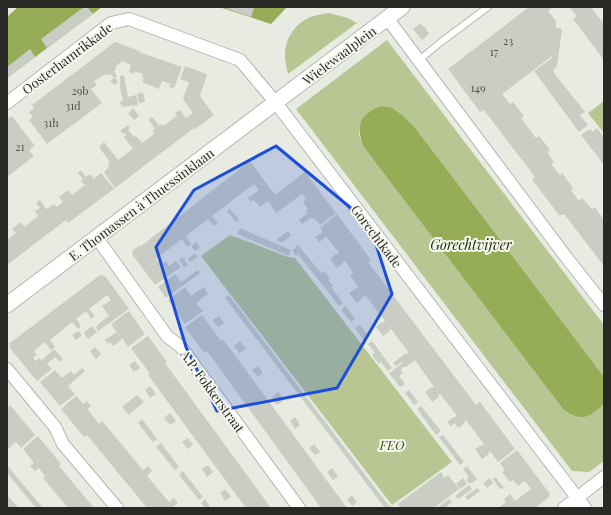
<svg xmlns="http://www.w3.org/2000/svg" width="611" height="515" font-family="'Playfair Display',serif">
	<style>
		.green { fill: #b7c693 }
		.water { fill: #96ac57 }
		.building { fill: #cacdc4 }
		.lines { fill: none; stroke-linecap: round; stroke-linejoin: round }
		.service-casing { stroke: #b4b7ae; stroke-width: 8 }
		.minor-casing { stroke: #b4b7ae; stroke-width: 14 }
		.tertiary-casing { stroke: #b4b7ae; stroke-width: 17 }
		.service { stroke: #fff; stroke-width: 6 }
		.minor { stroke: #fff; stroke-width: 12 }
		.tertiary { stroke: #fff; stroke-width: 15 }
		.marked { fill: #1d4ed8; fill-opacity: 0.2; stroke: #1d4ed8; stroke-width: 3; stroke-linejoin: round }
		.labels { text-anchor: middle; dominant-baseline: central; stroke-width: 4; stroke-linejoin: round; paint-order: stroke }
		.number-label { font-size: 11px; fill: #50524d }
		.street-label { font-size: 13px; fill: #282925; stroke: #f5f8ef }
		.park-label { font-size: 13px; font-style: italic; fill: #445214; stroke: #f5f8ef }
		.water-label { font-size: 14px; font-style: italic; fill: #252d08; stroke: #f5f8ef }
	</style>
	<rect width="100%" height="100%" fill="#e8ebe2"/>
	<path class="green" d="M329,13L348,18L357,23L288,74C283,56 283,40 298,25C301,22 306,19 310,17C316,15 323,14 329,13Z
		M387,40L604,325V377L483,217L416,129L360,124L359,135L363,146L564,409L596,411L604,404V461L589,472L572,471L296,109Z
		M604,101V133L588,113Z
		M230,235L288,257L295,258L452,462L392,505L201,256Z"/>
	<path class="water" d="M18,7H102L7,78V17Z
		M219,7H287L271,24Z
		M381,106L392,108L402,115L416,129L483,217L604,377V404C596,411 587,420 576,416C572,415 568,412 564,410L363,146C356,125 359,115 381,106Z"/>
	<path class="building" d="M84,7H87L93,14L47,48L41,39Z
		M222,7H252L254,8L251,17Z
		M529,7H553L548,11L556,21V28L562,29L557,67L554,69V73L585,112L580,115L588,125L579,132L534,71L552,58V56L502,94L510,104L513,102L524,116L521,118L536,138L539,136L550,150L547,152L554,162L551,164L560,175L562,173L573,188L571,190L579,201L582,198L592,209L595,207L604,220V223L603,224L604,226V266L564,214L562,215H559L533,181V178L535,177L484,110L480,112L448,69Z
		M569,7H591L604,24V60L573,19L577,16Z
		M421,23L423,27L424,26L429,34L422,40L413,29Z
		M115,42L140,51L139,52L182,67L174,88L169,87L170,84L162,81L159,89L142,82L144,78L142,77L143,74L135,71L134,74L129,72L131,65L122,61L115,67L116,69L114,71L117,76L115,77L118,82L115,85L110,81L114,78L110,74L107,76L106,74L94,81L97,85L91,89L102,103L47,144L29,120L33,117L29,112L34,108L32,105Z
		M30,49L35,57L7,78V67Z
		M185,66L207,74L200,96L214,115L195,129L194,128L115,188L104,172L109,167L108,164L110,162L99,147L104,142L118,160L133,149L124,137L126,135L125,133L123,134L120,131L128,125L130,128L128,130L134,137L136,136L142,143L154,134L153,131L155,129L148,119L152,117L159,125L162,124L163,126L177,116L175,113L180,110L186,118L193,113L183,99L189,82L180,79Z
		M124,75L128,97L136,95L138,105L123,107L119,102L123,101L120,87V76Z
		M143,92L145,102L139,103L137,94Z
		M133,108L139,116L134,120L128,113Z
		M12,116L35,146L29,150L34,156L7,177V119Z
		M597,128L604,137V165L581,135L590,129L592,132Z
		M250,161L275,195L305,172L336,213L320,225L314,218L312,219L311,217L302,224L299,220L308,213L306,210L308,209L303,202L306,199L302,194L276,213L268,201L260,207L254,200L251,202L248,198L259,190L254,184L212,216L218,224L214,226L208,219L186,236L191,244L187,247L182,239L156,259L161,265L166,261L169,266L176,261L181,267L155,285L132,254L133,250L140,245L141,246L145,243Z
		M81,170L86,177L90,174L94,179L101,173L114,189L68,223L66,220L7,265V240L16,233L12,229L21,222L25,227L38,216L35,211L40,208L36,203L40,200L44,205H43L47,209L54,204L56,207L63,202L59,197L68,190L72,195L85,185L81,181L83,179L78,173Z
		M230,209L239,220L236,222L227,211Z
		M337,214L371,260L368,262L476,405L480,402L515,449L498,462L490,451L488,453L489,454L482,459L475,449L484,444L466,420L464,422L465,423L458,428L455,423L451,426L447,422L454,417H455L457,416L440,394L438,396L439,397L432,402L425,392L432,387V388L434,387L415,360L406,367L405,366L401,369L403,373L399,376L405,384L400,387L389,373L403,363L402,362L396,366L393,363L406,353V354L409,353L391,329L389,331V332L383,336L376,327L382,322L383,323L385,321L365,295L357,303L349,293L358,287L350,275L353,273L345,261L343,262V263L337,268L330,259L336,254L337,255L339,253L326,236L324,238V239L319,242L315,237L323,232L320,228Z
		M240,228L291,250L289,256L237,234Z
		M288,231L291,235L282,243L276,240Z
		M196,242L200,248L195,251L191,246Z
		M298,245L321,273L324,271L330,279L328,280L333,286L331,287L343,303L339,306L298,254L296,256L292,250Z
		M195,253L198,257L190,262L188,259Z
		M182,257L188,265L184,267L179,260Z
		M198,270L200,273L166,298L158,287L175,274L181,282Z
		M100,275L105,276L129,309L98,331L96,327L99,324V323L109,316L102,306L111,300L107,295L89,309L95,316L91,319L86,311L76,319L81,326L78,329L72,322L50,340L55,347L51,350L45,342L34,351L37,355L33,358L36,361L39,358L41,360L43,359L54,349L63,359L60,362L55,357L47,364L52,369L37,381L9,347L10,343Z
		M185,287L191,296L204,287L208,294L196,303L203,311L185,324L168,300Z
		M229,295L386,502L391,508H385L334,441L225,298Z
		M346,306L355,319L351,322L341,310Z
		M129,311L145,334L128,347L122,338L121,340L113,346L110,342L108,344L105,340L115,333H117L111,324Z
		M202,315L221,341L223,339L347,508H321L207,351L204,353L185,327Z
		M219,316L224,323L218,327L213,320Z
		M360,325L369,337L364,340L355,328Z
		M92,326L97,332L88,339L84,333Z
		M78,331L82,335L76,340L72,335Z
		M148,336L167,362L165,363L271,508H246L148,375L150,374L131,348Z
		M240,341L246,349L239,353L234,346Z
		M372,341L392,368L388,371L381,362L379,364L372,355L375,353L368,344Z
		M95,347L101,354L96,359L90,351Z
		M135,361L140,368L134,372L129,365Z
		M258,366L263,373L258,377L252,370Z
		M82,368L85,371L68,386L75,394L60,406L40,382L55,370L62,378L71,371L74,375Z
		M150,386L156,394L150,398L145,390Z
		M409,390L418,402L414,405L405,393Z
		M278,392L284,400L277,405L272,397Z
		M137,395L144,402L129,415L122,407Z
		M76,396L83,404L87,401L91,406L87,410H88L99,424L102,421L143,470L148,466L152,471L147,476L169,502L174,498L178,503L173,507L174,508H147L87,435L84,437L61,409Z
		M10,405L35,435L21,448L16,442L7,450V433L8,432L7,431V408Z
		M421,406L441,431L436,435L417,409Z
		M170,413L176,421L170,425L164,418Z
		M295,417L300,425L295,429L290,421Z
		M142,419L157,439L153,442L138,423Z
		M443,435L464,462L460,465L439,437Z
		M38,436L61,464L59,466L94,508H68L43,478L45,476L39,468L35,471L30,466L34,463L23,449Z
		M188,438L193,445L188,449L182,442Z
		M161,443L179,467L175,470L156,447Z
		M314,444L320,452L315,455L309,448Z
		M517,450L550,494L548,498L535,508H498L506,502L504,499L510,494L515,501L531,489L525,481L518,486L513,480L510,482L502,472L505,470L500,463Z
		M7,465L11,470L43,508H36L35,507L7,473Z
		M208,465L213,472L207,477L202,469Z
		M467,466L477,479L470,484L466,480L469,477L463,469Z
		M332,468L338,476L333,480L327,472Z
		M183,471L203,497L199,500L179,475Z
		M441,472L444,478L448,475L459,489L434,508H400L398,504Z
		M496,477L500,483L504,488L500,489L497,485L493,479Z
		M463,478L467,484L460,489L456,484Z
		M490,478L493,483L487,488L483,483Z
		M469,485L472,489L458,499L455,496Z
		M477,488L480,491L468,500L465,497Z
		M225,489L231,497L225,501L220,493Z
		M7,495L19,508H7Z
		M352,495L357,502L352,506L347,499Z
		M205,499L211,508H205L201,503Z
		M449,499L452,502L445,508H437Z"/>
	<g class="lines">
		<defs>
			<path id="service" d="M418,61L441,42L488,7"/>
			<path id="minor" d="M387,18L566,257L604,305
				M7,103L111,23L129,19L240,60L276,103L585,508
				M97,238L167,336L181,347L299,508
				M7,369L55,427L63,444L117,508
				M564,508L604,477"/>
			<path id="tertiary" d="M7,305L402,7"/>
		</defs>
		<use href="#service" class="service-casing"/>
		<use href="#minor" class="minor-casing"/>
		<use href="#tertiary" class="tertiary-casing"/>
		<use href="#service" class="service"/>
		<use href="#minor" class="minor"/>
		<use href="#tertiary" class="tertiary"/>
	</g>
	<path class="marked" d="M276,146L369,223L392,294L337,388L217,411L186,347L156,247L194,190Z"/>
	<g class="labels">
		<g class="number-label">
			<text x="508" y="40">23</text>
			<text x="494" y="51">17</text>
			<text x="478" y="87">149</text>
			<text x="80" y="90">29b</text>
			<text x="73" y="105">31d</text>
			<text x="51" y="122">31h</text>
			<text x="20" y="146">21</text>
		</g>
		<g class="street-label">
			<text transform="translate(339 55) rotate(-37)">Wielewaalplein</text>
			<text transform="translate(67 58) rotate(-37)">Oosterhamrikkade</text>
			<text transform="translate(141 204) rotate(-37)">E. Thomassen à Thuessinklaan</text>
			<text transform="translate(377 236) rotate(53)">Gorechtkade</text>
			<text transform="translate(213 391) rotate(54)">A.P. Fokkerstraat</text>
		</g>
		<g class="park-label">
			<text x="392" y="444">FEO</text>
		</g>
		<g class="water-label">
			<text x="471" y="244">Gorechtvijver</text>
		</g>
	</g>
	<rect width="611" height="515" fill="none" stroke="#282925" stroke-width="16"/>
</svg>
